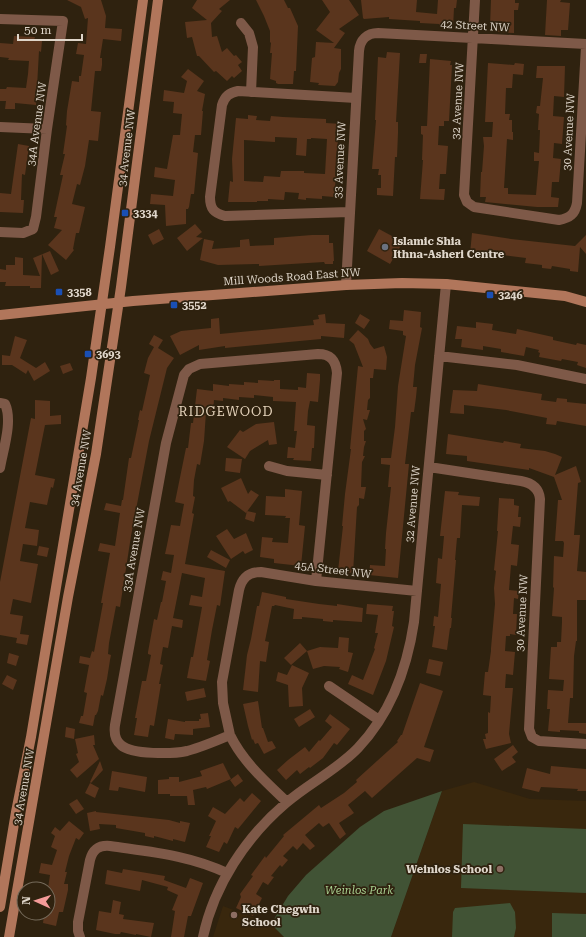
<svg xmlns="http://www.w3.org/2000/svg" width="586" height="937" font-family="'Roboto Serif',serif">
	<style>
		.built { fill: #39270d }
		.green { fill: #415335 }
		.building { fill: #5a351d; fill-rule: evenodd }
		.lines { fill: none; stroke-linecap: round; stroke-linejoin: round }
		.street { stroke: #7e5948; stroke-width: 10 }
		.secondary { stroke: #b1765b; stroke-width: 10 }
		.transit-dot { fill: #1a4fb4; stroke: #2f220f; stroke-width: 1.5 }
		.worship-dot { fill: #6b7280; stroke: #2f220f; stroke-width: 1.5 }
		.education-dot { fill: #8d6e63; stroke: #2f220f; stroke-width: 1.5 }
		.labels { text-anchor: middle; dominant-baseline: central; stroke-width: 3.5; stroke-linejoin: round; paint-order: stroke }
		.street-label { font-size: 11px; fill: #dfd6ca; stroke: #2f220f }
		.poi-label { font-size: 11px; font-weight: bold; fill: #dfd6ca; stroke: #2f220f; text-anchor: start }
		.park-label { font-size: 11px; font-style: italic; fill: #a8cf90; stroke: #2f220f }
		.quarter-label { font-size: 13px; letter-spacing: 1px; fill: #e3d1b9; stroke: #2f220f }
	</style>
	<rect width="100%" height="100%" fill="#2f220f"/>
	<path class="built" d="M474,782L530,799L586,801V937H391L442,791Z
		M223,906L271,924L284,937H213Z"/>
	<path class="green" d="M442,791L391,937H284L271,924L288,896L306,875L360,827L384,811Z
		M463,824L586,829V893L461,888Z
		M510,903L515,912L516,928L514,937H452L453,912L455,908Z
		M552,913L586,914V937H552Z"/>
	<path class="building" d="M67,0H101L106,16L105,28L122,29L121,41L103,39L100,58H102V65L101,71H95L91,111L101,112L98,141L89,140L85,166L80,185L77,184L72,204L85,207L79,233H76L73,249L74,250L66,260L48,245L62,230L54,228L57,217H54L63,175H60L65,154H63L67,126L66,125L67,111L72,81L79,82V76H81L84,55L76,54L78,43L86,44L88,18L85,19L81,7Z
		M197,0H230L219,9L222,11L211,23L212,37L217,36L222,52L227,48L234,56L236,55L242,62L238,65L242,71L234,78L232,76L227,81L216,71L214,72L199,56H197L192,37L187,38L185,22L207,20L192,8Z
		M256,0H284L288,8H290L298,26L296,71H294L293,84H278L276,83V81L270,79L272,53H270L271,43L270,42V31L264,16Z
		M322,0H349L359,15L339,29L345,33L334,48L341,49V69L339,73L338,82L335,86L318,85L319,83L310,82L312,58L315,57L316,42L334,43L316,30L330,12Z
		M361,0H417L416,12L437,14L438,0H457L456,8H454L453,28L439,27V24L420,23V21L389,19V17L364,19L363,18Z
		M491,0H515V3H519L518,10H514V33L498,32V26H490Z
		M547,0H561L560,2L570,3L568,30H561V36L545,35Z
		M14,36L35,37L34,40L42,41L41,52L39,51L36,105L15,103V109H5L6,101H0V89H6L7,87L26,88L28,74L29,61L8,60L9,58L0,57V43L13,44Z
		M387,52L400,53L396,122H398V133L397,157H395L393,196L377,195V188H381V175H378L379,169H372L376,120H375L378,57L386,58Z
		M420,54H427L426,63H419Z
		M430,59L451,61L450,65H452L449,121H444V126H439L438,145L448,146L446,174H440L439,189H445L444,200L420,199L423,160H422L423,135L421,134V126H427Z
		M488,63L514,65L515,63L524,64L523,75L513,74L512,88H506L505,114H510L509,120H512V132H513V140L507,139L504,188H508V194L536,195L539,161H534V152L539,153L540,130H538L539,114L536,113L537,106H540L543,78H536L537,66H565L564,97L554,96L553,116L564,117L562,144L554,143L553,158L561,159L559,182H552L551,197L559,198L558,207H537L485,202L486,197H480L481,172H482L484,146L483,137H492L493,122H485Z
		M188,69L204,81L197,91L205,94L202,111H203L201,135H195L193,152L198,153L194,194H191L189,207L188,209H186V224L166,226L165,205L150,204L151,194L173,196L175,180L154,177L155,167L167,169L173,135H180L182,114L173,113L174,102L163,101L164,90L184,93L187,81L181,77Z
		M248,115L257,116L256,120L270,121L271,116L283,117L326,119V123L342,124L341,141H338L336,156L335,176H336L334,197L322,196V199L306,198V200L298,199L299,193L285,192L284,200L268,199V201H257V202H228L230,181L233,182L232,159L236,118L248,119ZM275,137L297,138L296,155L306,156L307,139H311V138L327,139L325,174L304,173V171H281L280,177L264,176L263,182L244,181V140L275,142Z
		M18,144L29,146L25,175L22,174L21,200H24L23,213L0,212V193L11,194Z
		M195,224L202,232L196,237L203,238L187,251L177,238Z
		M159,229L164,239L153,245L148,235Z
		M379,229L403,242L390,264L367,251Z
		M472,233L511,239L575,246L586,235V254L580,247L578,272L570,271V269L552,266L551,269L542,268V265L525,263L526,258L503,255V259L470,254Z
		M312,235H329V243H333L334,261H333V264H325L324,262L259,266V264L218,265L200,260L204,239L214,241L212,249L240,247V240L249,239L250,246L274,245V238Z
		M50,251L59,271L51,275L42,254L41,288H30V286H5L6,282H0V269L6,270V265H15V257L23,258V275L40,276L33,258Z
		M404,310L421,312L420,327L422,328L415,365L413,387H417L416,397L414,412H411L405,464H409L398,578L369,575L370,565L385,566L386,549H385L386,533L391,487H388L390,465L381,464V458H391L395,427L398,386L406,336L403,335V331L389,329L390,320L403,321Z
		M325,314L326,323L345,324L344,338L321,336V339L225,348V346L199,350V345L180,355L170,336L181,331L211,328V319L219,318L220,334L314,325L313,320L319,319L318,315Z
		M360,314L370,320L364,329L355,323Z
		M476,322L493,324L492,330L516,334L517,329L553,337V340L576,345L577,343L586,345V368L577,365L578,362L562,359L561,361L539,357L540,353L538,352L539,350L526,347L524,356L501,352V349L483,346V350L461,347L462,339H455L457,326L476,328Z
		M358,330L368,339L370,344L374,349L384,346L387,357L386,370L374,369L373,378H370V398L368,400L367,410H370L367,420L363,419L366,429L364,431V441H366L364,447L363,456H365L362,462L361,487H366L364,499L359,498V505L357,507L353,573L338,571L343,526H342L345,494L351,449H350L358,366L363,367L354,344L349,340Z
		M154,335L163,340L158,348L174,358L167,368L149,441L131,536L120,607L116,606L109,643L108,654L111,655L110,660L107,679L103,696L101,695L98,711L96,715H95L93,726L79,723L81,716H83L87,693L84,692L89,665L79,663L80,656L90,658L92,651L94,652L103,603H101L110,553L98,551L100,543L115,546L120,513L104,510L106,503L121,506L122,500H123L129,458H131L139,420H138L140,410L142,411L150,375L144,373L148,358L154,347L149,344Z
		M15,336L27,340L20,358L36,368L45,362L50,371L34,381L28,370L26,374L12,365H2V355L10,356Z
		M70,363L73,370L63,374L60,366Z
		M307,373L320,374V380L318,402L310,401L308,411L307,425L315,426L314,448H312L311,461L293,460L294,458H287L288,447L295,448L297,431H294L296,402L273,401V397L254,395V398L239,397V400L223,398V401L214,400L213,413L206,412L204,441L200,465L197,464L194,480L193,496L195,497L192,513L194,514L185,564L225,571L220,606L217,605L212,630L207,660L210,661L206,681L187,678L191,657H193L202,607L189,605L191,595L202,597L205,578L182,573L173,618L183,620L182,628L172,626L168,648L163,647L160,664L163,665L159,684H161L154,726L150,725L148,737L134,735L137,718H135L142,681H146L151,655L148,654V652L154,619L157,620L161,602H162L166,581L161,580L163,571L171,573L174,555L165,554L167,545L171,525L180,526L184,504L175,502L186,448H188L191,423H193L197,389L213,391V384L229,386V384L244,385V382L258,383V380L274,381V380H280V389L298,390V387L306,388Z
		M478,384L542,394L541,400L556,402L557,398L567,399V402L586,404V426L557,421L556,425L546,424L547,418L506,410L464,405V414L450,413L453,390L477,391Z
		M35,400L50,401V416L61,415V424L45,425L35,475L55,479L53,488L51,487L47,505L30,502L25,528L39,530L37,546L23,544L20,561L38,564L31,603L13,599L10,614L23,616L20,634L29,635L27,645L16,643L17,638L0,635V582L31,418L35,419Z
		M274,422L277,444L269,445L268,440L250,451L245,459L227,447L240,430L243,432L256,424Z
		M448,434L503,443L504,441L521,444L520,448L545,451L555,454L562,457L555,475L576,466L581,482L578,483L574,535H580L577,571L586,572V600H577V641H576L574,656L573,698H570L568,723H586V734L579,733V731L560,730V732L548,731L550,709H547L548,690L563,691L564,680L549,679L551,647H557V642H561L562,622V617L552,616L554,588L553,587L554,556L563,557L564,543L563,541H555L558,500H562L554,477L529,468V470L467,461V456L446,454Z
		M226,458L242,459L240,473L225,471Z
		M241,478L248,494L251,490L259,495L246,513L230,501L228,502L221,488Z
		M285,489L302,491L299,525L305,526L301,566L274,563V559L260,557L262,537L273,538L272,542L288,543L290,518H285L286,516L265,515L266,496L285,497Z
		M445,491L459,492L458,495L480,497L479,506L462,505L460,538H457L455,560H456L451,618H452L451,628H450L447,650L432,647L435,626H433L434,616L438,617L441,584L436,583L438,558L442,559L444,536H440Z
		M499,498L514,499V505L519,506L518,517H521L520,527L513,526L511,544L519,545L518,556L517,566L511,565L509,590L519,591L518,599L514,598L513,614H517L516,635L510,634V636H506L505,651L515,652L513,675L506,674L505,688H513L509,734L511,743L486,749L483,739H486L485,734L488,733V712L490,713L491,696L483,695L485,672H488L491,651V648L495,604L494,588L496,571L494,570L498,531H497Z
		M247,511L256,513L254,522L245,519Z
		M227,529L234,539L246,533L253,550L245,554L243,551L231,559L216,536Z
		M39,546L49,548L47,557L37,555Z
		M211,550L230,560L226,568L207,557Z
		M262,592L286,597V599L319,604L337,606V604L363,608L362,622L333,620V622L323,621V619L302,617V619H293L294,609L275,605L274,606H272L265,641L269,642L266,662L260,661L258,692L243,690L247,655L251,639L257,606H259Z
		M367,604L393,606L392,611H394L392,626L394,627L386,661L373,695L348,684L352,675L363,680L375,649L374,648L378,633H375L378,615L366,614Z
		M339,637L349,638L348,652L353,653L348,672L339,669L340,667L324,666L313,669L307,651L320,647L338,648Z
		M300,643L307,651L291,665L284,658Z
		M9,653L19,656L16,666L7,663Z
		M429,659L443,662L440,676L426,673Z
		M292,665L309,673L302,688L303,706L289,707L288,685L276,681L278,672L287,675Z
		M7,675L17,680L13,690L2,684Z
		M420,683L443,691L424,747L434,750L430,762L417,758L372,798L365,791L348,805L354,813L339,823L346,834L340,839L329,823L323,827L319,823L305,835L315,846L310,850L303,843L297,850L293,846L283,856L288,860L282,867L280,865L271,876L274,877L268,885L263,882L256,894L262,898L253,916L236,908L241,897L240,894L253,876L251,875L265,856L266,858L284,836L283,835L319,805L321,808L344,793L357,782L356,780L398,742L397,741L401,735H402Z
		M204,688L206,697L187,701L185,692Z
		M258,701L262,728H263L268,742L272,741L276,748L264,754L258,743L255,744L253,739L252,740L248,726L243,704Z
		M310,709L315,717L299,727L294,719Z
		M208,713L210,727L193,729V735L175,734L174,740L165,738L168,719L185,722V721H199V719H201L200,714Z
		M330,714L350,729L337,745L334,743L323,758L310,768L309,767L300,774L297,770L286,780L277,770L288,760L305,747L309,752L319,740L320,741L332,727L325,721Z
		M66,727L75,729L74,739L65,737Z
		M94,735L95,745H93L99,759L77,778L70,770L79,762L76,754L78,753L75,739Z
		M513,745L518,752L512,757L516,762L502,771L494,759Z
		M100,761L103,770L91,783L90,782Z
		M223,763L231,779L207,789L206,787L193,790L195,805H188L187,796H170V794H158V780L169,779V777H179V782L202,776L200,771Z
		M551,766L586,769V791H577L578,789L541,787L539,792L522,788L527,768L550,774Z
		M112,771L147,777L145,792L119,787L118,791L109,790Z
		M238,774L243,781L235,787L230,780Z
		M90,783L99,788L95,798L85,793Z
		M252,793L261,801L238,829L235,827L227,844L224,842L219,852L206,847L211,836H209L216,821L208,816L213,807L225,814L240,798L244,802Z
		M77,799L84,809L76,814L69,804Z
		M96,811V812L169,820L180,823V821L190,823L185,842L173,839V841L154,836V838L145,836V833L116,828V825L99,824L100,829L90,831L87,813Z
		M69,821L84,833L79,840L76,838L69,856L65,872H67L64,884H68V890L63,912H59L56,926L43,923L44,915L48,916V888L50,875L39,873L41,863L52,865L57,850L51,847L55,836L51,833L55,827L60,831Z
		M123,869L165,876L164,880L186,888L190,878L203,883L191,916H188L184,937H171L175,911L172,910L178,895L167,890L168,887L142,880L140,891L105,884L107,870L122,873Z
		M113,900L121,902L119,914L124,915L123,919L154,923L151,937L136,934V935L121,932L120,934H115L96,930L99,911L111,913Z"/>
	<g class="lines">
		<path class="street" d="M475,0L464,195L467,202L474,207L559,220C570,218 575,214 577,203L586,47
			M0,19L63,21L47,129L36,217L33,229L23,233L0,232
			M241,23L249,33L253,47L251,92
			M0,127L47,129
			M349,212L225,216C214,213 210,209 210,197L222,105C225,96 229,93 238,91L356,98
			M346,285L359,51C360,40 367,33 378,33L586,44
			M439,356L517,365L586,379
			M0,403L5,404C13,421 3,450 0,468
			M269,466L287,471L327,475
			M429,467L521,481C532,483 539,488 540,499L529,729L532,737L539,741L586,744
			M329,686L379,720
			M230,735L223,703L222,682L239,590C242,578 248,572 261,572L316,581L417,591
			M287,802C266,782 243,762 230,735C216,741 202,747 187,751C173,754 132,755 121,745C115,740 114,732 115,725L166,443L184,375L189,369L200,364L318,354C331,354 336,361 337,373L316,581
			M80,937L78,931V922L90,860C93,849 99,845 110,846C151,852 189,855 227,873
			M203,937C214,885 246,837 286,803C309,783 337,770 358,748C391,713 407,669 414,622L446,284"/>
		<path class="secondary" d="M0,315L133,301L346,285L402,283L446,284L565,296L586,302
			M0,907L16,812L31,737L91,378L110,247L143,0
			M9,937L68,597L96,454L121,287L158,0"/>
	</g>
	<g class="transit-dot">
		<rect x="121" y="209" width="8" height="8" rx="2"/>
		<rect x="55" y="288" width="8" height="8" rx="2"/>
		<rect x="486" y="291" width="8" height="8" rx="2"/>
		<rect x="170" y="301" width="8" height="8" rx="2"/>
		<rect x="84" y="350" width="8" height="8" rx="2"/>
	</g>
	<circle class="worship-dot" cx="385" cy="247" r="4"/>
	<g class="education-dot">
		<circle cx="500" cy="869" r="4"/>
		<circle cx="234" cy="915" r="4"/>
	</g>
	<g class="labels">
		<g class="street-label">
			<text transform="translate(475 26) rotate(3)">42 Street NW</text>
			<text transform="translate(458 101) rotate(-87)">32 Avenue NW</text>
			<text transform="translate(37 124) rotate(-82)">34A Avenue NW</text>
			<text transform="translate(569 132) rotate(-87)">30 Avenue NW</text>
			<text transform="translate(127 148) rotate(-83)">34 Avenue NW</text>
			<text transform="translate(340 160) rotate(-87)">33 Avenue NW</text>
			<text transform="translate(292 277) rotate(-4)">Mill Woods Road East NW</text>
			<text transform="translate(81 468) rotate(-80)">34 Avenue NW</text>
			<text transform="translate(413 504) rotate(-85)">32 Avenue NW</text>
			<text transform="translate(134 550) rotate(-80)">33A Avenue NW</text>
			<text transform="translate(333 570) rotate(7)">45A Street NW</text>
			<text transform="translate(522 613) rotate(-87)">30 Avenue NW</text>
			<text transform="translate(24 787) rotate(-80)">34 Avenue NW</text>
		</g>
		<g class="poi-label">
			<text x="133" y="213">3334</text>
			<text x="393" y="241">Islamic Shia<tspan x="393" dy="13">Ithna-Asheri Centre</tspan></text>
			<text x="67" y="292">3358</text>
			<text x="498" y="295">3246</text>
			<text x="182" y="305">3552</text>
			<text x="96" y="354">3693</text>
			<text x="492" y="869" text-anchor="end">Weinlos School</text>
			<text x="242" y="909">Kate Chegwin<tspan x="242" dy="13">School</tspan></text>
		</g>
		<g class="park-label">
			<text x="359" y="890">Weinlos Park</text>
		</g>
		<g class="quarter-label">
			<text x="226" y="411">RIDGEWOOD</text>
		</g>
	</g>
	<g transform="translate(36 901) rotate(273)"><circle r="19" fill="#2f220f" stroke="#756a5a"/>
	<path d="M0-3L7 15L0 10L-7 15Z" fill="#f59b99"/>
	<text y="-6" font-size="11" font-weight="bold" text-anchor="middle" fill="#dfd6ca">N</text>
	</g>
	<path d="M18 34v6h64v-6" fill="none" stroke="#dfd6ca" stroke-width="2"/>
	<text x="24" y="34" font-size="12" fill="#dfd6ca" stroke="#2f220f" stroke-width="3" paint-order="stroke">50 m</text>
</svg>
